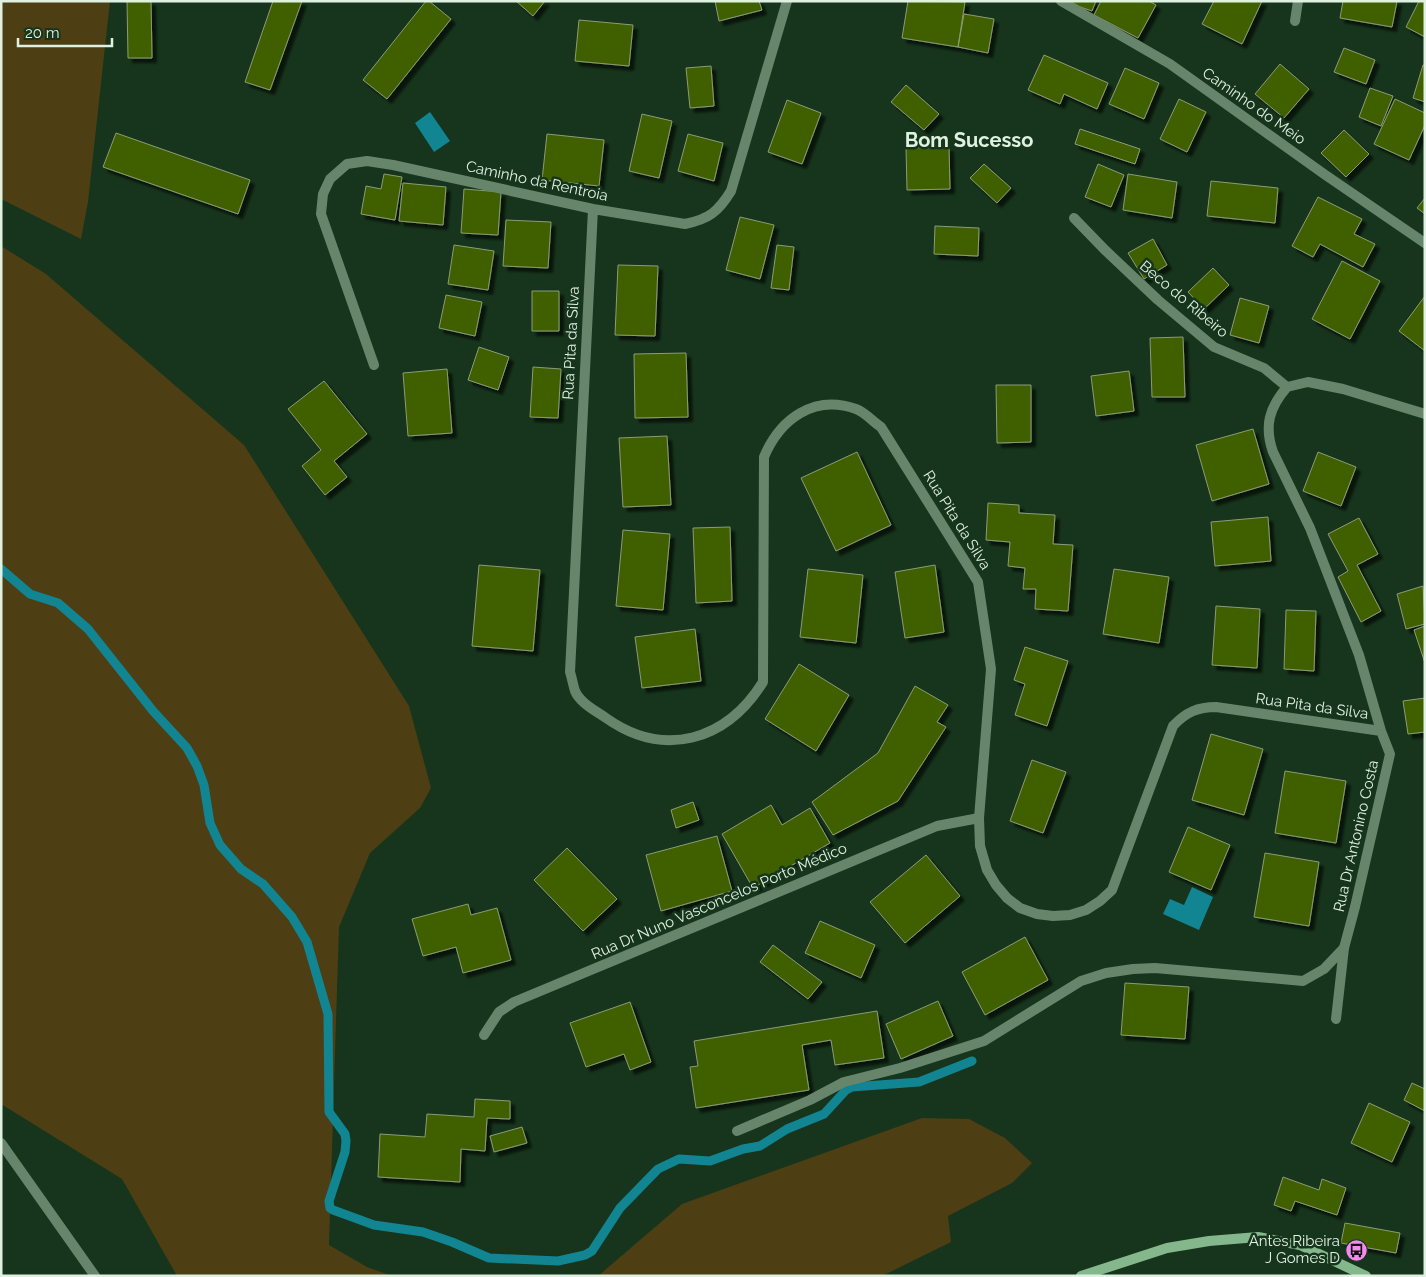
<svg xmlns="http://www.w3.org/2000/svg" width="1426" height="1277" font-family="Raleway,sans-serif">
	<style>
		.green { fill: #4e3e13 }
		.water { fill: #128593 }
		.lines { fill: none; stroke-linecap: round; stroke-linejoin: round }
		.stream { stroke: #128593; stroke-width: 9 }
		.building { fill: #406002; stroke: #8a9c76; filter: url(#shadow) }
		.lane { stroke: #66856b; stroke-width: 10 }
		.street { stroke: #66856b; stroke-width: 10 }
		.secondary { stroke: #85b78d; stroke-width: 10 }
		.labels { text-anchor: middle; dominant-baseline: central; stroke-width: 5; stroke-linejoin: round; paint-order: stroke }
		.street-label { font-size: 15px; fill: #dff1e1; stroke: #16351c }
		.poi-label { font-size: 15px; fill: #dff1e1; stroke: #16351c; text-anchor: end }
		.district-label { font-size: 20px; font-weight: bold; fill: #dff1e1; stroke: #16351c }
	</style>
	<defs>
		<filter id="shadow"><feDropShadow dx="4.5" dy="4.5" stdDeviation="1" flood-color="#0009"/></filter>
	</defs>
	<rect width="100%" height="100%" fill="#16351c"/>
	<path class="green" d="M1,1H110L88,202L81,239L1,199Z
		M1,246L46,274L244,445L409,706L431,788L420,808L370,853L339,927L329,1245L367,1267L392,1276H177L122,1179L1,1104Z
		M922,1118L969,1119L1005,1138L1032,1163L1012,1183L948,1216L951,1242L882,1276H598L682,1204Z"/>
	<path class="water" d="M430,112L450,141L434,152L415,123Z
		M1192,887L1213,897L1199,930L1163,914L1170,899L1184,905Z"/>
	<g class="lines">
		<path class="stream" d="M1,569L30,594L58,603L88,629L153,711L187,748L197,766L204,785L210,823L220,845L241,869L263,884L292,917L307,942L328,1014L329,1112L345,1134L346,1141L345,1152L329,1201L330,1208L333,1210L374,1225L423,1232L452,1242L489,1258L558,1261L585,1255L592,1251L620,1208L658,1169L679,1159L710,1161L743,1149L760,1146L787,1129L824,1114L846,1090L852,1087L919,1082L972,1061"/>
	</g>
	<path class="building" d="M127,1H151L152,58H128Z
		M273,1H302L270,90L245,82Z
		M426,1H429L451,19L387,99L363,80Z
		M516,1H545L533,16Z
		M715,1H759L762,10L719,21Z
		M908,1L965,2L958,47L902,38Z
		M1063,1H1096L1092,11Z
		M1101,1H1149L1156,5L1138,38L1094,15Z
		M1214,1H1262L1242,44L1202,24Z
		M1343,1H1397L1392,27L1340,18Z
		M1419,1H1425V37L1406,27Z
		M964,14L994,19L988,53L958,47Z
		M579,20L633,25L629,66L575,61Z
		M1344,48L1375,60L1366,84L1334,72Z
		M1044,55L1108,83L1097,109L1064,94L1060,104L1028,90Z
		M1280,64L1309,89L1284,118L1255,94Z
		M1423,65H1425V102L1413,98Z
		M711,66L714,106L690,108L686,68Z
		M1125,68L1159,83L1144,119L1109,104Z
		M906,85L939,114L924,130L891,102Z
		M1370,88L1393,96L1381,126L1359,117Z
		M1179,99L1206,112L1187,152L1160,139Z
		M1395,99L1425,113V125L1409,160L1374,144Z
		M787,100L821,113L802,164L768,152Z
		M642,114L672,121L659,178L629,171Z
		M1080,129L1140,149L1135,164L1075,144Z
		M1344,130L1369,154L1346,177L1321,153Z
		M116,133L250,180L238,214L103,167Z
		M547,134L604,140L599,186L542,180Z
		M688,134L723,143L714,181L678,171Z
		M949,147L950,189L907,190L906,148Z
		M984,164L1011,188L997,203L970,178Z
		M1098,164L1124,175L1111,207L1085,197Z
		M384,174L402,177L395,220L361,214L366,186L381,189Z
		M1128,174L1177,182L1172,218L1123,210Z
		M1211,181L1278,188L1275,223L1207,216Z
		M403,183L446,187L443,225L399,221Z
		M464,189L501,192L498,235L461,233Z
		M1318,197L1362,219L1354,234L1375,244L1363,267L1320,244L1313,257L1292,246Z
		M1425,198V214L1417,208Z
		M740,217L774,225L760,279L726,270Z
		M506,220L551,222L548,268L503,266Z
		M935,226L979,228L978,256L934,254Z
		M1153,239L1167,265L1144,279L1128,253Z
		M454,245L494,251L488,290L448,284Z
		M777,245L794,247L789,290L771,288Z
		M1342,261L1380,281L1350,339L1312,319Z
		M618,265L658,266L655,336L615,335Z
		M1213,268L1229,285L1204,309L1188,292Z
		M532,291H559V331H532Z
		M446,295L482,302L475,336L439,328Z
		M1425,296V351L1399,331Z
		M1240,298L1269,306L1259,343L1230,335Z
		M1183,337L1185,397H1152L1150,338Z
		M479,347L509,357L498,390L468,380Z
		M686,353L688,417L635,418L634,354Z
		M533,367L561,369L558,418L530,417Z
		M447,369L452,433L408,436L403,373Z
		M1129,371L1134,411L1096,416L1091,376Z
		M324,381L367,434L334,461L347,477L325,495L302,466L321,450L288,409Z
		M996,385H1031V442L997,443Z
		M1253,429L1269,484L1212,501L1196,445Z
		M667,436L671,505L623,507L619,438Z
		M857,452L891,525L836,551L801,478Z
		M1318,452L1356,467L1341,506L1303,491Z
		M988,503L1019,505V513L1055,515L1053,544L1073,545L1068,611L1035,609L1036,589H1023L1025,568L1008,566L1010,542L986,540Z
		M1268,517L1271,561L1215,566L1211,522Z
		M1359,518L1378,554L1357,565L1381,611L1361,622L1338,577L1348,571L1328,534Z
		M730,527L732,601L696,603L693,528Z
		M623,530L670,534L663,610L616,606Z
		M479,565L540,570L533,651L472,646Z
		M935,565L944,632L905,638L895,572Z
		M808,569L863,575L856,643L800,637Z
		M1114,569L1169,577L1159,643L1103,634Z
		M1423,586L1425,624L1406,629L1397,594Z
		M1216,606L1260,609L1257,668L1212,665Z
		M1286,610L1316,611L1314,671L1284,669Z
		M1425,626V663L1414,630Z
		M695,629L701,681L642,688L635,637Z
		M1025,647L1068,661L1047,726L1015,715L1025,684L1014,680Z
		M799,664L849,695L816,751L765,719Z
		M915,686L948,705L937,722L946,727L898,801L833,835L812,802L878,753Z
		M1425,698V732L1408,734L1403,701Z
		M1211,734L1263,749L1244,815L1192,800Z
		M1032,760L1066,772L1043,833L1010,821Z
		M1285,771L1346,781L1336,843L1275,833Z
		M693,802L699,820L676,828L671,810Z
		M771,805L782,825L810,808L830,843L753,888L722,834Z
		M1188,827L1230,845L1211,890L1169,872Z
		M717,836L732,891L661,911L646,855Z
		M567,848L617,899L583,931L534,880Z
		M1265,853L1319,862L1309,926L1254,917Z
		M926,855L960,896L905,943L870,902Z
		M468,904L471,915L497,908L511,960L463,973L456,947L423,956L412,919Z
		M820,921L875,945L861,978L805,953Z
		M1025,937L1048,980L985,1015L962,972Z
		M773,945L822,982L808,999L760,962Z
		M1125,983L1189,987L1185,1039L1121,1035Z
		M938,1001L953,1036L901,1059L886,1024Z
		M630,1002L651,1062L630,1070L624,1054L586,1067L570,1023Z
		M877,1011L884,1058L835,1065L831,1040L802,1045L809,1090L696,1108L690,1067L698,1066L694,1041Z
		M1412,1083L1425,1089V1111L1404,1100Z
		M475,1099L510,1101V1119L487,1118L485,1151L461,1149L460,1182L378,1177L380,1134L425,1137L427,1114L474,1117Z
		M1369,1103L1410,1122L1392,1162L1351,1143Z
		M522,1127L527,1143L494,1152L490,1136Z
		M1283,1177L1319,1190L1322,1179L1346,1188L1337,1215L1295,1201L1291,1211L1274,1205Z
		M1345,1223L1400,1233L1396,1253L1341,1243Z"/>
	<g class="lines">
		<path class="lane" d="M1336,1019L1344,948
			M737,1131L810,1100L844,1082L900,1068L984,1041L1081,981L1106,973L1133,969L1155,968L1303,981L1324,969L1344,948"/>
		<path class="street" d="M1061,1L1170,64L1324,174L1425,243
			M1295,21L1298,1
			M593,209L570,672C572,678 573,685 575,691C580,703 596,711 606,718C664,759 726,741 763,682L764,457C780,419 814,394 856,409C865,412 873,422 881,427L978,582L991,669L979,818L980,846L987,870L996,885L1007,898L1020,908L1037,914L1053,916L1070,915L1086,910L1100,901L1112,890L1173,726C1186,712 1198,707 1216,707L1381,731
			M1074,218L1105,250L1158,300L1214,347L1264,368L1287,387
			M374,365L321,214L323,194L330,179L347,164L367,161L393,165L593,209L685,224C709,219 718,212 731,191L787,1
			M1344,948L1355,907L1390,754L1381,731L1359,655L1310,528L1273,452C1264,426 1269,408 1287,387L1308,382L1343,389L1425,414
			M484,1035L499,1012L514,1002L937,826L979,818
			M1,1143L95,1276"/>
		<path class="secondary" d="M1081,1276L1167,1248L1209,1241L1258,1237L1300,1245L1366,1276"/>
	</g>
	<defs>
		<symbol id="bus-disc" viewBox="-11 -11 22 22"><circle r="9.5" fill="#f489ef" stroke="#16351c"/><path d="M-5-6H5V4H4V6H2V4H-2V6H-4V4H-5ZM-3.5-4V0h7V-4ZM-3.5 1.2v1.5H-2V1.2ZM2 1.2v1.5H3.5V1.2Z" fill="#111"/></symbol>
	</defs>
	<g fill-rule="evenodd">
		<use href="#bus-disc" x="1344" y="1238" width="25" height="25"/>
	</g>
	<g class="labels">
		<g class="street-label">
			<text transform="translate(1254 106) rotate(35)">Caminho do Meio</text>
			<text transform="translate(537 181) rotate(12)">Caminho da Rentroia</text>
			<text transform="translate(1184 299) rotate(40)">Beco do Ribeiro</text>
			<text transform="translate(571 343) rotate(-87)">Rua Pita da Silva</text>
			<text transform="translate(957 520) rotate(58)">Rua Pita da Silva</text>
			<text transform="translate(1312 706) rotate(8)">Rua Pita da Silva</text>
			<text transform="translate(1356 836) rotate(-77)">Rua Dr Antonino Costa</text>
			<text transform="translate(719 901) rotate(-23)">Rua Dr Nuno Vasconcelos Porto Médico</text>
		</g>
		<g class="poi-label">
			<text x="1340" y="1241">Antes Ribeira<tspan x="1340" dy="17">J Gomes D</tspan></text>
		</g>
		<g class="district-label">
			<text x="969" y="140">Bom Sucesso</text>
		</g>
	</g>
	<rect width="1426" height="1277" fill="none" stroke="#dff1e1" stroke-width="5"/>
	<path d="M18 38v8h94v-8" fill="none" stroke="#dff1e1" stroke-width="2.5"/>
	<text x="25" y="38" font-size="15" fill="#dff1e1" stroke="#16351c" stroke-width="4" paint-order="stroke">20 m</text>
</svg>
